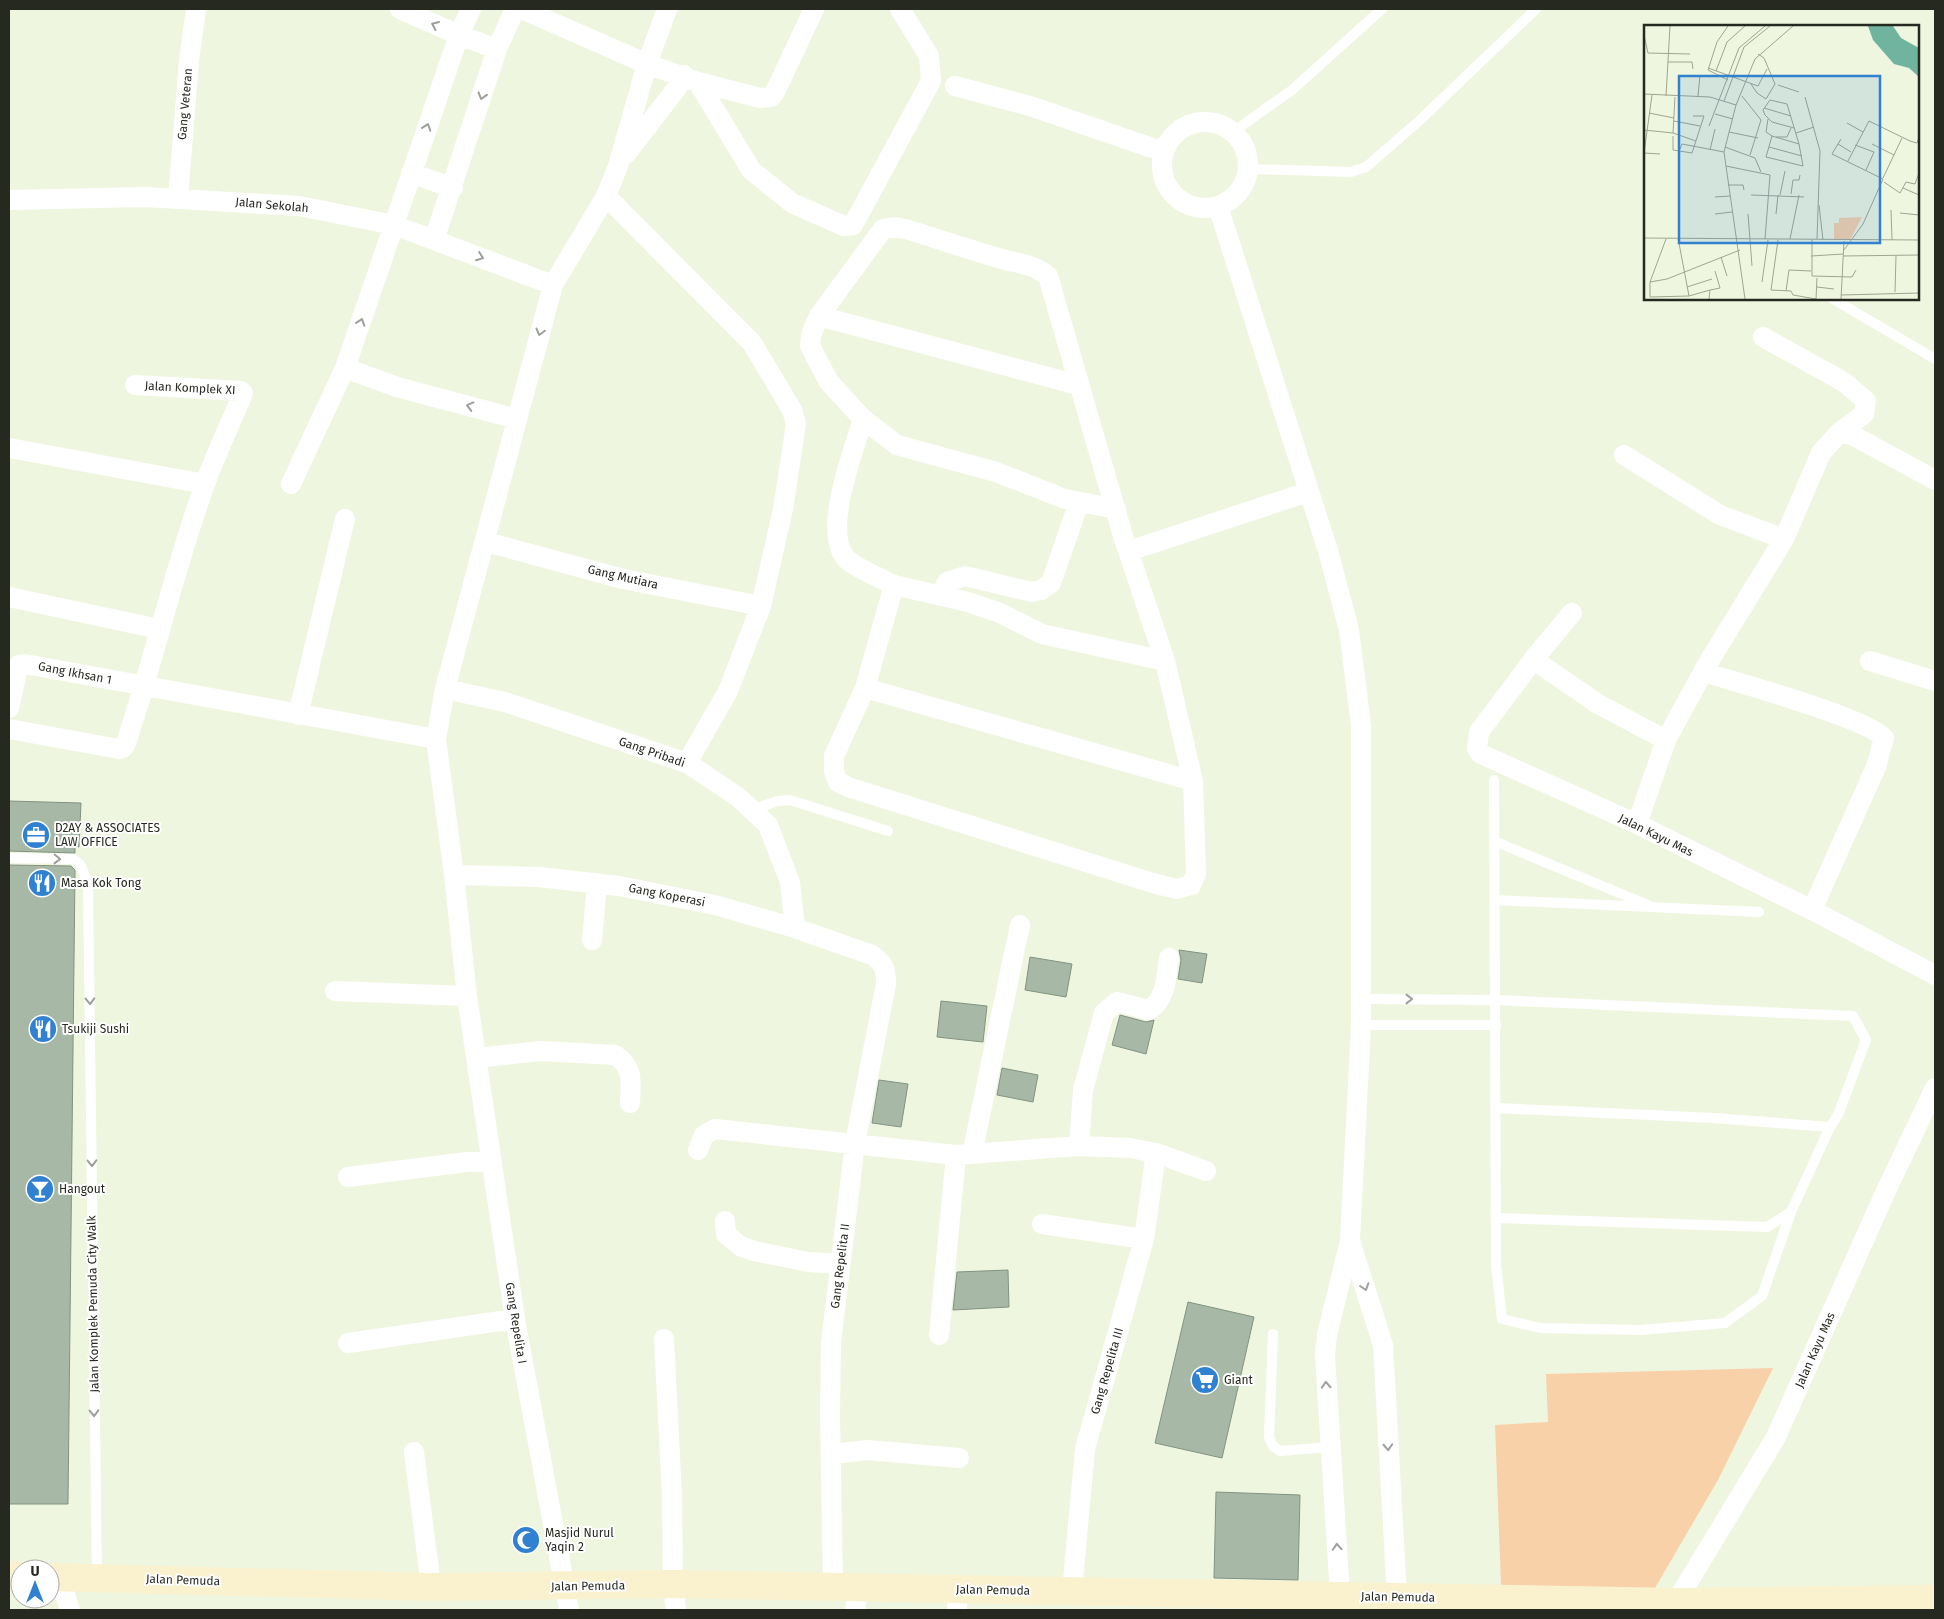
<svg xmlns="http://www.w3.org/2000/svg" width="1944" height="1619" font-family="'Fira Sans',sans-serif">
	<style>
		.green { fill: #f8d1a9 }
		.building { fill: #a7b8a7; stroke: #829382 }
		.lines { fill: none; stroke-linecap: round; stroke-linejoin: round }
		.service { stroke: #fff; stroke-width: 10 }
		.minor { stroke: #fff; stroke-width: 20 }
		.secondary { stroke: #faf1ce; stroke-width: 28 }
		.oneway { stroke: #9d9f9b }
		.labels { text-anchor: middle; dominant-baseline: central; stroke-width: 4; stroke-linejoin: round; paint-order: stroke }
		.street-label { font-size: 12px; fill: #262920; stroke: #fff }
		.poi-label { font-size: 12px; fill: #262920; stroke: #fff; text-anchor: start }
		.inset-road { fill: none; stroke: #9fa493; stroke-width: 1 }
		.view { fill: #3181d1; fill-opacity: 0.15; stroke: #3181d1; stroke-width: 2.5 }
		.inset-edge { fill: none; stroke: #262920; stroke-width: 2.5 }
	</style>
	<rect width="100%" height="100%" fill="#eff6df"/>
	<path class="green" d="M1773,1368L1718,1480L1655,1588L1501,1585L1495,1425L1548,1422L1546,1374Z"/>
	<path class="building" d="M9,801L81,803L79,847L75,846V853L9,851Z
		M9,865L71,866L75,870L68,1504H9Z
		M1179,950L1207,954L1202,983L1178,979L1181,960Z
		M1030,957L1072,964L1066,997L1025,990Z
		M941,1001L987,1006L983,1042L937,1037Z
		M1120,1015L1146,1022L1154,1020L1146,1054L1112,1045Z
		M1002,1068L1038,1075L1033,1102L997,1095Z
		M879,1080L908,1084L901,1127L872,1123Z
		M1008,1270L1009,1307L953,1310L957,1272Z
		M1188,1302L1254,1317L1222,1458L1155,1443Z
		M1216,1492L1300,1495L1298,1580L1214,1578Z"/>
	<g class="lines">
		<path class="service" d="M1233,132L1292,90L1382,9
			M1249,169L1351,172L1366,167L1419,121L1536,9
			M1833,299L1935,359
			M1494,780L1496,1265L1502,1319L1540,1328L1641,1330L1725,1323L1762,1296L1791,1212
			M752,810L777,801L790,800L888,831
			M1494,841L1648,905
			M9,858L73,859L80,864L88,883L97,1578
			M1495,900L1759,912
			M1360,999L1496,1000L1853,1016L1866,1040L1838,1115L1830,1127L1714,1118L1496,1108
			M1361,1025H1496
			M1496,1218L1767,1227L1791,1212L1830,1127
			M1273,1334L1269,1437L1273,1446L1280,1451L1330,1447"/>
		<path class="minor" d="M400,9L459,35L497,49
			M522,9L647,64L698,82L760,98L771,97L775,92L814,9
			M698,82L751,170L792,203L844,226L853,225L931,81L929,56L900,9
			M955,86L1030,106L1164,152
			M1162 165a43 43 0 1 1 86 0a43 43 0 1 1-86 0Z
			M626,154L676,89L684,75
			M411,173L453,188
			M606,196L752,343L792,410L796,424L783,509L761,606L728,691L687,763
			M178,199L189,60L196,9
			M9,200L145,197L299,206L394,225L553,285
			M1218,206L1329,554L1349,630L1361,726V1025L1350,1241L1327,1335L1325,1355L1340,1596
			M434,240L497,49L515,9
			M819,316L1078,385
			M1763,337L1844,382L1866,401L1864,414L1839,433
			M345,368L397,387L517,419
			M863,419C853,452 824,527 844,556C850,566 883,579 894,585
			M9,448L205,484
			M1624,455L1720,515L1784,539
			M291,484L345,368L459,35L471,9
			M1116,509L1065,499L996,472L897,445L863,419L829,382L810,346L811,335L819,316L883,229L894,227L906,229C938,239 970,250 1002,259C1019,264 1034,264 1048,276L1123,536L1165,661L1193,781L1196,874L1191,885L1177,889L1156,884L848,787L838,782L834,771V756L865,688L894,585L968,602L1000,613L1042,634L1165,661
			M486,542L623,579L761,606
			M1129,551L1308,492
			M940,596L947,582L965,576L1032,592L1041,590L1051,583L1079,502
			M9,597L159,629
			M1572,613L1536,656L1537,662L1598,704L1666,740
			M1536,656L1479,732L1477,749L1481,754L1637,824L1812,910L1935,975
			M1870,661L1935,681
			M1703,672C1736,682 1867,718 1884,738L1876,767L1812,910
			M865,688L1193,781
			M445,689L505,702L687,763L738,797L768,825L790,882L795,928
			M9,708L18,668L19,665L25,664L436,739
			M298,715L345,519
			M9,729L119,749L123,748L126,743C155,657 174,569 205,484C216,453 231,423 243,393L241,391L135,385
			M1637,824L1666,740L1708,663L1784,539L1821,453L1839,433L1852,435L1935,480
			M454,875L539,877L619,886L715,905L795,928L872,955C884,963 886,969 886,984L855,1143L831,1343L830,1413L833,1587
			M592,940L597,884
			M335,991L467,996
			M476,1058L541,1051L615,1055C634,1067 631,1082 630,1103
			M1079,1146L1083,1090L1104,1013L1117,1002L1149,1010C1167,998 1166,977 1169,958
			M698,1150L704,1135L715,1129L956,1155L1079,1146L1130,1148L1156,1153L1206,1171
			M972,1154L1020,925
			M348,1177L467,1162H492
			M725,1221L726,1234L740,1246L754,1251L808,1262L839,1264
			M1042,1224L1144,1239
			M1350,1241L1383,1345L1397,1597
			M939,1335L956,1155
			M664,1339L672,1496L673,1584L676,1610
			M348,1343L515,1319
			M414,1452L431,1587
			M832,1454L867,1450L959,1458
			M60,1578L70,1610
			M1072,1591L1085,1449L1144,1239L1156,1153
			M1676,1602L1776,1437L1885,1193L1935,1088
			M569,1610L515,1319L467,996L454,875L436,739L445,689L553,285L606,196L618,166L647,64L667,9
			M855,1610L858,1587
			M957,1610L958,1589"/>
		<path class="secondary" d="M9,1575L20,1576
			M50,1577L431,1587L673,1584L1676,1602L1935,1599"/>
	</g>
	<defs><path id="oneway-chevron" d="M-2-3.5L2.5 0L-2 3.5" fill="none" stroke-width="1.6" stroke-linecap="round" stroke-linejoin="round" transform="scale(1.25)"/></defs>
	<g class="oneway">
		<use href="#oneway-chevron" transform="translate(435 25) rotate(-156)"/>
		<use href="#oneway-chevron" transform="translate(482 96) rotate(107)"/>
		<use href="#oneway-chevron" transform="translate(427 127) rotate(-71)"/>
		<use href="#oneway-chevron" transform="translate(480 257) rotate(21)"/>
		<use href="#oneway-chevron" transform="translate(361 322) rotate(-71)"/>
		<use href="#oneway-chevron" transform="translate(540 332) rotate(105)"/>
		<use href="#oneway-chevron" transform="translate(470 406) rotate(-165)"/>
		<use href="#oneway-chevron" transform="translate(57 859) rotate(1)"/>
		<use href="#oneway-chevron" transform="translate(1409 999)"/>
		<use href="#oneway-chevron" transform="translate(90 1001) rotate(89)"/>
		<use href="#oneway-chevron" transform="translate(92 1163) rotate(89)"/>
		<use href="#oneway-chevron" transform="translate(1365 1287) rotate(72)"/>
		<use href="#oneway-chevron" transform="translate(1326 1385) rotate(-93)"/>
		<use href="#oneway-chevron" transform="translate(94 1413) rotate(89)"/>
		<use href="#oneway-chevron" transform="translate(1388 1447) rotate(87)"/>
		<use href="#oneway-chevron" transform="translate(1337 1547) rotate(-94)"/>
	</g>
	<defs>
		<symbol id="office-disc" viewBox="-11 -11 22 22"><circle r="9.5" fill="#3181d1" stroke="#fff"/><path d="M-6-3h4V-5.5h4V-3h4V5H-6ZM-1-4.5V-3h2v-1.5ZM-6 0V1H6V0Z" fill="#fff"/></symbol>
		<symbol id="restaurant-disc" viewBox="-11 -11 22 22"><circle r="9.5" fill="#3181d1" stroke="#fff"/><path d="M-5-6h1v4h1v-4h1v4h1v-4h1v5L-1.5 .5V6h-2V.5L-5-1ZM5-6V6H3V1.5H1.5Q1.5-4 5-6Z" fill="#fff"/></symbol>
		<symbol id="bar-disc" viewBox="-11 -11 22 22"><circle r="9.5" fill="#3181d1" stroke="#fff"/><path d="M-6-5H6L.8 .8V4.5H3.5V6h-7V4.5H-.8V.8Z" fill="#fff"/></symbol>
		<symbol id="supermarket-disc" viewBox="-11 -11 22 22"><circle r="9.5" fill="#3181d1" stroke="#fff"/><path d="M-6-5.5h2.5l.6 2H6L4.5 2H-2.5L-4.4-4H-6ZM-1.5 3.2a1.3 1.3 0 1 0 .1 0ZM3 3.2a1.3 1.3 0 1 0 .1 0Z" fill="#fff"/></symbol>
		<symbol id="mosque-disc" viewBox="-11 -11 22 22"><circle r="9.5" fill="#3181d1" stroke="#fff"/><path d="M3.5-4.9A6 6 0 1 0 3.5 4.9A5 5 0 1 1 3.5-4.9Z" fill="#fff"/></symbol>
	</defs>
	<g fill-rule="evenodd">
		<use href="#office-disc" x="20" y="819" width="32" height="32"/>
		<use href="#restaurant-disc" x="26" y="867" width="32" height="32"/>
		<use href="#restaurant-disc" x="27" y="1013" width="32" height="32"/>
		<use href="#bar-disc" x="24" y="1173" width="32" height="32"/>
		<use href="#supermarket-disc" x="1189" y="1364" width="32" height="32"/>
		<use href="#mosque-disc" x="510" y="1524" width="32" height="32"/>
	</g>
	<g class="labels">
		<g class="street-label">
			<text transform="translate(185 104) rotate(-85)">Gang Veteran</text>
			<text transform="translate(272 205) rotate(5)">Jalan Sekolah</text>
			<text transform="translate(190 388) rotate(3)">Jalan Komplek XI</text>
			<text transform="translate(623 577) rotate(13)">Gang Mutiara</text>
			<text transform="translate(75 673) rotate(11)">Gang Ikhsan 1</text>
			<text transform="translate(652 752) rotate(19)">Gang Pribadi</text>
			<text transform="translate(1656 835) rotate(26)">Jalan Kayu Mas</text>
			<text transform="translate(667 895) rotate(11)">Gang Koperasi</text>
			<text transform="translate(840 1266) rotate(-83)">Gang Repelita II</text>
			<text transform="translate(93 1304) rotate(-91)">Jalan Komplek Pemuda City Walk</text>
			<text transform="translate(516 1323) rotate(81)">Gang Repelita I</text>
			<text transform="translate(1815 1350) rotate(-66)">Jalan Kayu Mas</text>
			<text transform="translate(1107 1371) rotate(-74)">Gang Repelita III</text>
			<text transform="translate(183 1580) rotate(2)">Jalan Pemuda</text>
			<text transform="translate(588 1586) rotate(-1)">Jalan Pemuda</text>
			<text transform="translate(993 1590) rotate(1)">Jalan Pemuda</text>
			<text transform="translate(1398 1597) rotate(1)">Jalan Pemuda</text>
		</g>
		<g class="poi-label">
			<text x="55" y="828">D2AY &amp; ASSOCIATES<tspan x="55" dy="14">LAW OFFICE</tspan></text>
			<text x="61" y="883">Masa Kok Tong</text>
			<text x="62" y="1029">Tsukiji Sushi</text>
			<text x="59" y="1189">Hangout</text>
			<text x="1224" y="1380">Giant</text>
			<text x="545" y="1533">Masjid Nurul<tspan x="545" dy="14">Yaqin 2</tspan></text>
		</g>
	</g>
	<g transform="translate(1644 25)">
		<rect width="275" height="275" fill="#eff6df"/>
		<path d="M218,192L206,215L190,214V198H195V193Z" fill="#f8d1a9"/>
		<path d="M224,1H249L257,13L275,23V52L265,43L250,39L229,15Z" fill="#70b49f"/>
		<path class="inset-road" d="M0,10L4,28L46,29M24,37H48L49,44M64,43L114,61L123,44M72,46L83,17L101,1M84,55L64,45L73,17L84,1M107,59L113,68L122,74L131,59L120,33L114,29M134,60L155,67M0,69L66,72L92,80M8,70L0,128L16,129M22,71L26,1M54,71L56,50M98,71L117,95L106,130M161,72L176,126L173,214M80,76L100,22L126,1M120,83L147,91M5,88L30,93M71,89L89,94M124,94L122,107L128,111M30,96L56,101M203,98L219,107M65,101L95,23L121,1M150,103L128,97L121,90L119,85L126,75L143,79L155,119L159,141L122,132L128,111L155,119M0,105L29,108L52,116M85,107L114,113M29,108L31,72M152,108L170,102M29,111V125L48,128L60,91H49M132,112H143L147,103M197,114L194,119L207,127M194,119L188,129L239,154L219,199L200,225M228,119L250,130M211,120L230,127L222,145M81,122L111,133L117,147M125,122L158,131M36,124L38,119L80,127M66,125L71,104M204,136L225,96L266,116L273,118L275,113M82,141L126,150L121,214M239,153L258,113M240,157L256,168L262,157L271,159L275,148M84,160H99L100,165M259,163L275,170M147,169L149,155H155L156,150M107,170L160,172M136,170L141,146M71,172L86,171M175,180L179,215M247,185L248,215M256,188L275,190M71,189L88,187M104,189L108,241M132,189L134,170M0,213L275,215M34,213L45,271M146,214L155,170M134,215L127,265L147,266L149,270L172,274M168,215V251L208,252L212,245M167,231L199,229M199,231L275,230M77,232L83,251M6,257L23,254L96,225M118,257L124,215M43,262L68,254M173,262L190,264M66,265L76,263L71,246M142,266L145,245L167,246M251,267L252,231M197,270L275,268M6,272L45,271L66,265L65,274M6,272V257L22,214M101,274L80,127L92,80L111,34L149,1M172,274L173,253M197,274L200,216"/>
		<path class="view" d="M35,51H236V218H35Z"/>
		<rect width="275" height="275" class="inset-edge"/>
	</g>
	<rect width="1944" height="1619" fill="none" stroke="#262920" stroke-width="20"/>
	<g transform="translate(35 1584)"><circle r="24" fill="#ffffff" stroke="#a8a9a6"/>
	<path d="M0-4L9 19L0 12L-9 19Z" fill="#3181d1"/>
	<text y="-8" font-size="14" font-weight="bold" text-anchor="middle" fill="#262920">U</text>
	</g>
</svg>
